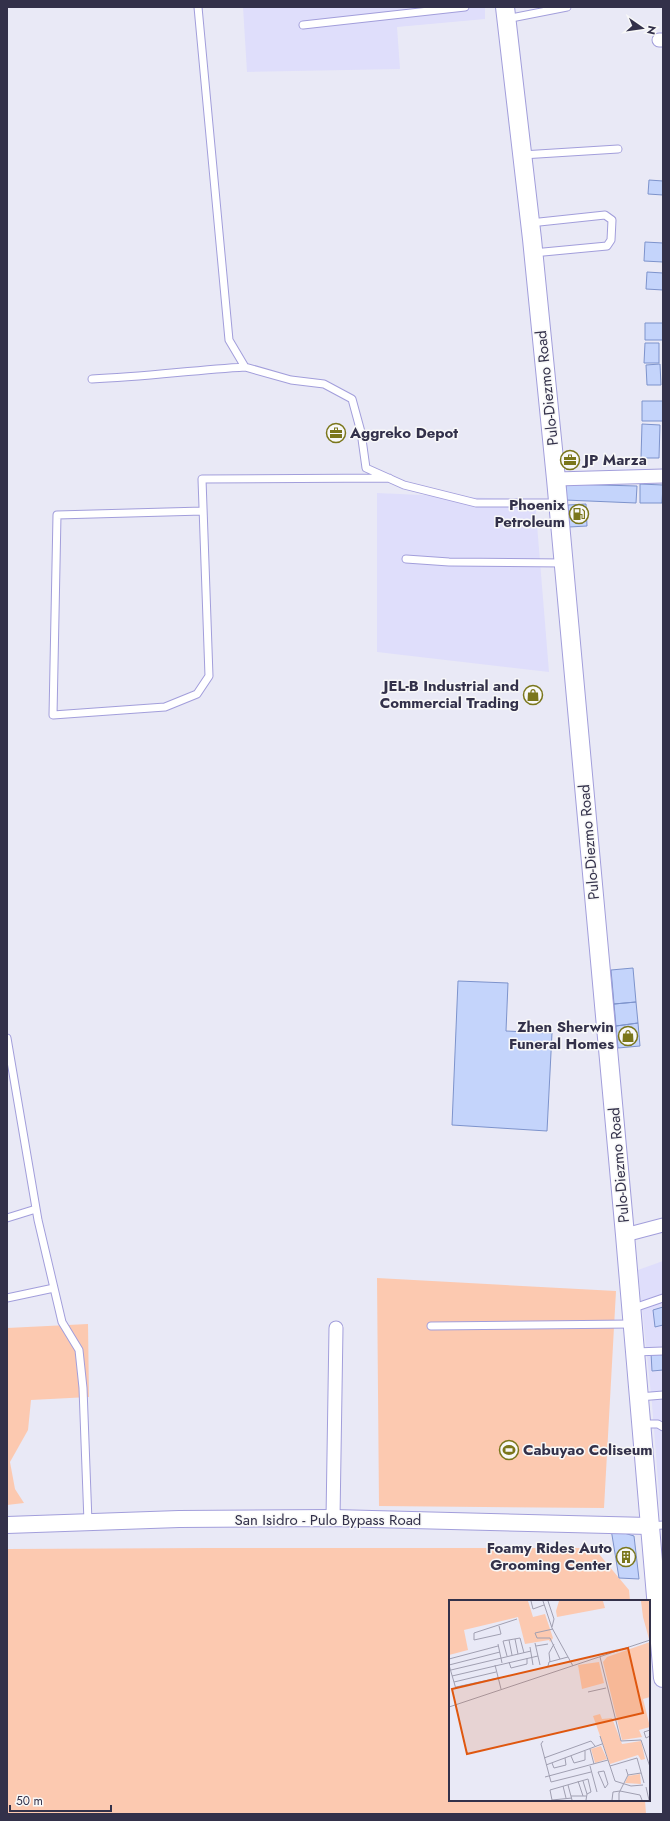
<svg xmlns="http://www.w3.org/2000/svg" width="670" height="1821" font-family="Jost,sans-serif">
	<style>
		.built { fill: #dfdefb }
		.green { fill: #fcc9b0 }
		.building { fill: #c4d4fb; stroke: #7d93cc }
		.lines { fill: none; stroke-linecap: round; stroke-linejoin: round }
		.service-casing { stroke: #a29edb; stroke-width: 9 }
		.minor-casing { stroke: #a29edb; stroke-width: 15 }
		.tertiary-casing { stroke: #a29edb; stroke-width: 18 }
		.secondary-casing { stroke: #a29edb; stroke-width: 20 }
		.service { stroke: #fff; stroke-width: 7 }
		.minor { stroke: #fff; stroke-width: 13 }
		.tertiary { stroke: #fff; stroke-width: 16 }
		.secondary { stroke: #fff; stroke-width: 18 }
		.labels { text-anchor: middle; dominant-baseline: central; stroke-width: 3; stroke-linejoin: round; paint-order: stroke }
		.street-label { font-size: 15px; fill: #33314a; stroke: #f8f8f8 }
		.poi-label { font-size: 15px; font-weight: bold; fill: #33314a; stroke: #f8f8f8; text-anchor: end }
		.inset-road { fill: none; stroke: #a09fb1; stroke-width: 1 }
		.view { fill: #df570f; fill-opacity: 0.15; stroke: #df570f; stroke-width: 2 }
		.inset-edge { fill: none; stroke: #33314a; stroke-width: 2 }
	</style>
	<rect width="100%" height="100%" fill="#e9e9f6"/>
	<path class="built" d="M243,7H485V19L397,27L400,69L247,72Z
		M377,493L535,500L549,672L377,652Z
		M663,1261V1545L652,1404L638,1270Z"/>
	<path class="green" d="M377,1278L616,1291L604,1508L379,1506Z
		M88,1324L89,1397L31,1400L28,1430L10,1462L15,1489L24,1503L7,1505V1328Z
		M207,1548H594L629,1590L630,1601H450V1800H645L646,1814H7V1549Z"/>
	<path class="building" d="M649,180L663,181V195L648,194Z
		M645,242L663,243V262L644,261Z
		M647,272L663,273V290L646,289Z
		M645,323H663V340H645Z
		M645,343H659V363H644Z
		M660,364L661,385H647L646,365Z
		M642,401H663V421H642Z
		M642,424L660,425L659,458H641Z
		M566,484L637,486L636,503L565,500Z
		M640,484L663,485L662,503H640Z
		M586,504L587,526L569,527L568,505Z
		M633,968L636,1002L614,1004L611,970Z
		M458,981L508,983L506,1031L552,1033L547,1131L452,1125Z
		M636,1002L638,1023L616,1026L614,1004Z
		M638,1023L640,1046L618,1048L616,1026Z
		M663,1307V1325L655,1327L653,1310Z
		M663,1352V1370L652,1371L651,1353Z
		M611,1529L634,1536L639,1579L619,1578Z"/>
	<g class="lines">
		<defs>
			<path id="service" d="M198,7L229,340L245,367L291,380L324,384L352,399L361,432L366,468L404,485L476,503H558
				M506,19L567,7
				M303,25L465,7
				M522,155L618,149
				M530,223L605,215L612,220L611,240L607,246L533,253
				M92,379C143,377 194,370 245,367
				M203,511L57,515L53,715L165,707L197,694L209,676L202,479L389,478
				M406,559L449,562L564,563
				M7,1038L38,1220L62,1322L79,1350L83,1388L88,1522
				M7,1218L36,1209
				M7,1298L54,1288
				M631,1309L663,1298
				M431,1326L632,1324
				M635,1352L663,1351
				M639,1397L663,1395
				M641,1424H658L663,1427
				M649,1526L663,1525"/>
			<path id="minor" d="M659,40H663
				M556,479L663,476
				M625,1235L663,1225
				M333,1518L336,1328"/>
			<path id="tertiary" d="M7,1525L179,1519L333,1518L649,1526"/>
			<path id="secondary" d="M505,7L532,239L556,479L625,1235L663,1678"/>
		</defs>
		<use href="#service" class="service-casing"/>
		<use href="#minor" class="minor-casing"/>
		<use href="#tertiary" class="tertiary-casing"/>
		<use href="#secondary" class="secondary-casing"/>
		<use href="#service" class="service"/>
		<use href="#minor" class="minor"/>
		<use href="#tertiary" class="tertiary"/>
		<use href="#secondary" class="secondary"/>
	</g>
	<defs>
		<symbol id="office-ring" viewBox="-11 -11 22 22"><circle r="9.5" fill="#f8f8f8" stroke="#7a761b" stroke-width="1.5"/><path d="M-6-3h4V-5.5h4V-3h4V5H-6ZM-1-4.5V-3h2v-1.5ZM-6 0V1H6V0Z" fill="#7a761b"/></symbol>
		<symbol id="fuel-ring" viewBox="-11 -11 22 22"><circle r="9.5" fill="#f8f8f8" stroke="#7a761b" stroke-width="1.5"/><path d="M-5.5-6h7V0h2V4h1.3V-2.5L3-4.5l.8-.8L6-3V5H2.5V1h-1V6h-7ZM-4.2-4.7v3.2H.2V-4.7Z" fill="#7a761b"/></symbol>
		<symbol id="shop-ring" viewBox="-11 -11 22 22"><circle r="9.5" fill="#f8f8f8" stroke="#7a761b" stroke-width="1.5"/><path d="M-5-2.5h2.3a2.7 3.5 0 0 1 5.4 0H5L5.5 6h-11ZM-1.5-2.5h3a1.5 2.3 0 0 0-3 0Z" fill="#7a761b"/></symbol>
		<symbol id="stadium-ring" viewBox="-11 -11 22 22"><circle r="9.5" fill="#f8f8f8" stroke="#7a761b" stroke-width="1.5"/><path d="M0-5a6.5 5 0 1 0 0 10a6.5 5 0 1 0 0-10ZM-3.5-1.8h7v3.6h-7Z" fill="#7a761b"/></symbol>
		<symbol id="building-ring" viewBox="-11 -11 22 22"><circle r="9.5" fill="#f8f8f8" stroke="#7a761b" stroke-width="1.5"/><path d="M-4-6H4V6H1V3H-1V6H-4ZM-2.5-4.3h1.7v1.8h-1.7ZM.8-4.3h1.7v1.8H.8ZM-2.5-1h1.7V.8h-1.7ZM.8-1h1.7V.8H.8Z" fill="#7a761b"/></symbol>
	</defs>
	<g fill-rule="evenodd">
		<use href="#office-ring" x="325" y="422" width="22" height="22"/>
		<use href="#office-ring" x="559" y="449" width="22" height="22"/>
		<use href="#fuel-ring" x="568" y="503" width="22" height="22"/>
		<use href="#shop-ring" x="522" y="684" width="22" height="22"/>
		<use href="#shop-ring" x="617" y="1025" width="22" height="22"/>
		<use href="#stadium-ring" x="498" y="1439" width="22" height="22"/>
		<use href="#building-ring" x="615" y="1546" width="22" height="22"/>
	</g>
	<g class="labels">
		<g class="street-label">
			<text transform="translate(547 388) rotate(-96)">Pulo-Diezmo Road</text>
			<text transform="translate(589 842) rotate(-95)">Pulo-Diezmo Road</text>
			<text transform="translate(619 1165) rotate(-95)">Pulo-Diezmo Road</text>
			<text x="328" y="1520">San Isidro - Pulo Bypass Road</text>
		</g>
		<g class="poi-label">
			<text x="350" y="433" text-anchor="start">Aggreko Depot</text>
			<text x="584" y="460" text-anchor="start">JP Marza</text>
			<text x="565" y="505">Phoenix<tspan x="565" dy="17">Petroleum</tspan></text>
			<text x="519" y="686">JEL-B Industrial and<tspan x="519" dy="17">Commercial Trading</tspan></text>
			<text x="614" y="1027">Zhen Sherwin<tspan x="614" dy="17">Funeral Homes</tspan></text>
			<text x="523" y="1450" text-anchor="start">Cabuyao Coliseum</text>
			<text x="612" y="1548">Foamy Rides Auto<tspan x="612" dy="17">Grooming Center</tspan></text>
		</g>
	</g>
	<g transform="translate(449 1600)">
		<rect width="201" height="201" fill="#e9e9f6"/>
		<path d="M0,1H79L84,17L96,14L104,38L101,42L100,40L76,44L69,17L15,30L19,50L0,55ZM110,1H154L156,8L108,17L107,11ZM192,1H201L200,39L194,17ZM201,42V97L194,99L201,127L190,130L193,137L173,140L154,62L158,57ZM150,62L155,83L133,89L129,65ZM151,114L153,119L163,118L173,144L192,141L196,159L192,160L189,155L161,164L144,116ZM152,146L158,159L146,163L142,149ZM191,174L192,184L176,183L179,176Z" fill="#fcc9b0"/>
		<path class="inset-road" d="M82,1L84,9L95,5M94,1L103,28L124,66M99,1L105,19L103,27M50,26L52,34L25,40V33L68,19M104,29L86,33L88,38H101L111,59M66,39L69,54M60,40L63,55M86,43L91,65M49,44L53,63M87,46L99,44M81,47L84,65M58,56L54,41L71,38L75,53M151,57L172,141L192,140L201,167M0,59L49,46M60,62L62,68L78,64V58M101,62L100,53L105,44M46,65L52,89M99,66L100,62L119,57M2,70L82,51M3,76L89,56M5,82L47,72M7,87L49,78M7,89L0,65L51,52M139,92L157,88M0,107L201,40M201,130L195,132L197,138L201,136M151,136L166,181L182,186L194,185M94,141L92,144L102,182L142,172M141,149L145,164M122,156L125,163L136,160V151M95,158L142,141L146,146M103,163L105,168L117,165L116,158M97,165L153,144M141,166L148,192M161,166L188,158L195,183M155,171L159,184L156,188L149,172ZM179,175L192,173M96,177L159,160M129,181L134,196M134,181L138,194L137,200M119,185L123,200M114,186L117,198M197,187L200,200M122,196H137M103,200L101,190L139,179L142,192L138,194M103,200L123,198M163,200L164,192L171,191L191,195L193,200M170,200V193L179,175L177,169"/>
		<path class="view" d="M179,48L194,113L18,154L3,89Z"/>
		<rect width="201" height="201" class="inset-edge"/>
	</g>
	<rect width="670" height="1821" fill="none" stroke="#33314a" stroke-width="16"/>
	<g transform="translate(642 28) rotate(103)" stroke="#f8f8f8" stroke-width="3" paint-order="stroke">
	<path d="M0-3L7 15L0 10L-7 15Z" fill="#33314a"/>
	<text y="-6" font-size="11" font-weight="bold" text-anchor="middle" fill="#33314a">N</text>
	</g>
	<path d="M10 1805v6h101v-6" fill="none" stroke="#33314a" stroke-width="2"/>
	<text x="16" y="1805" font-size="12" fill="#33314a" stroke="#f8f8f8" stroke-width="3" paint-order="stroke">50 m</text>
</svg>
